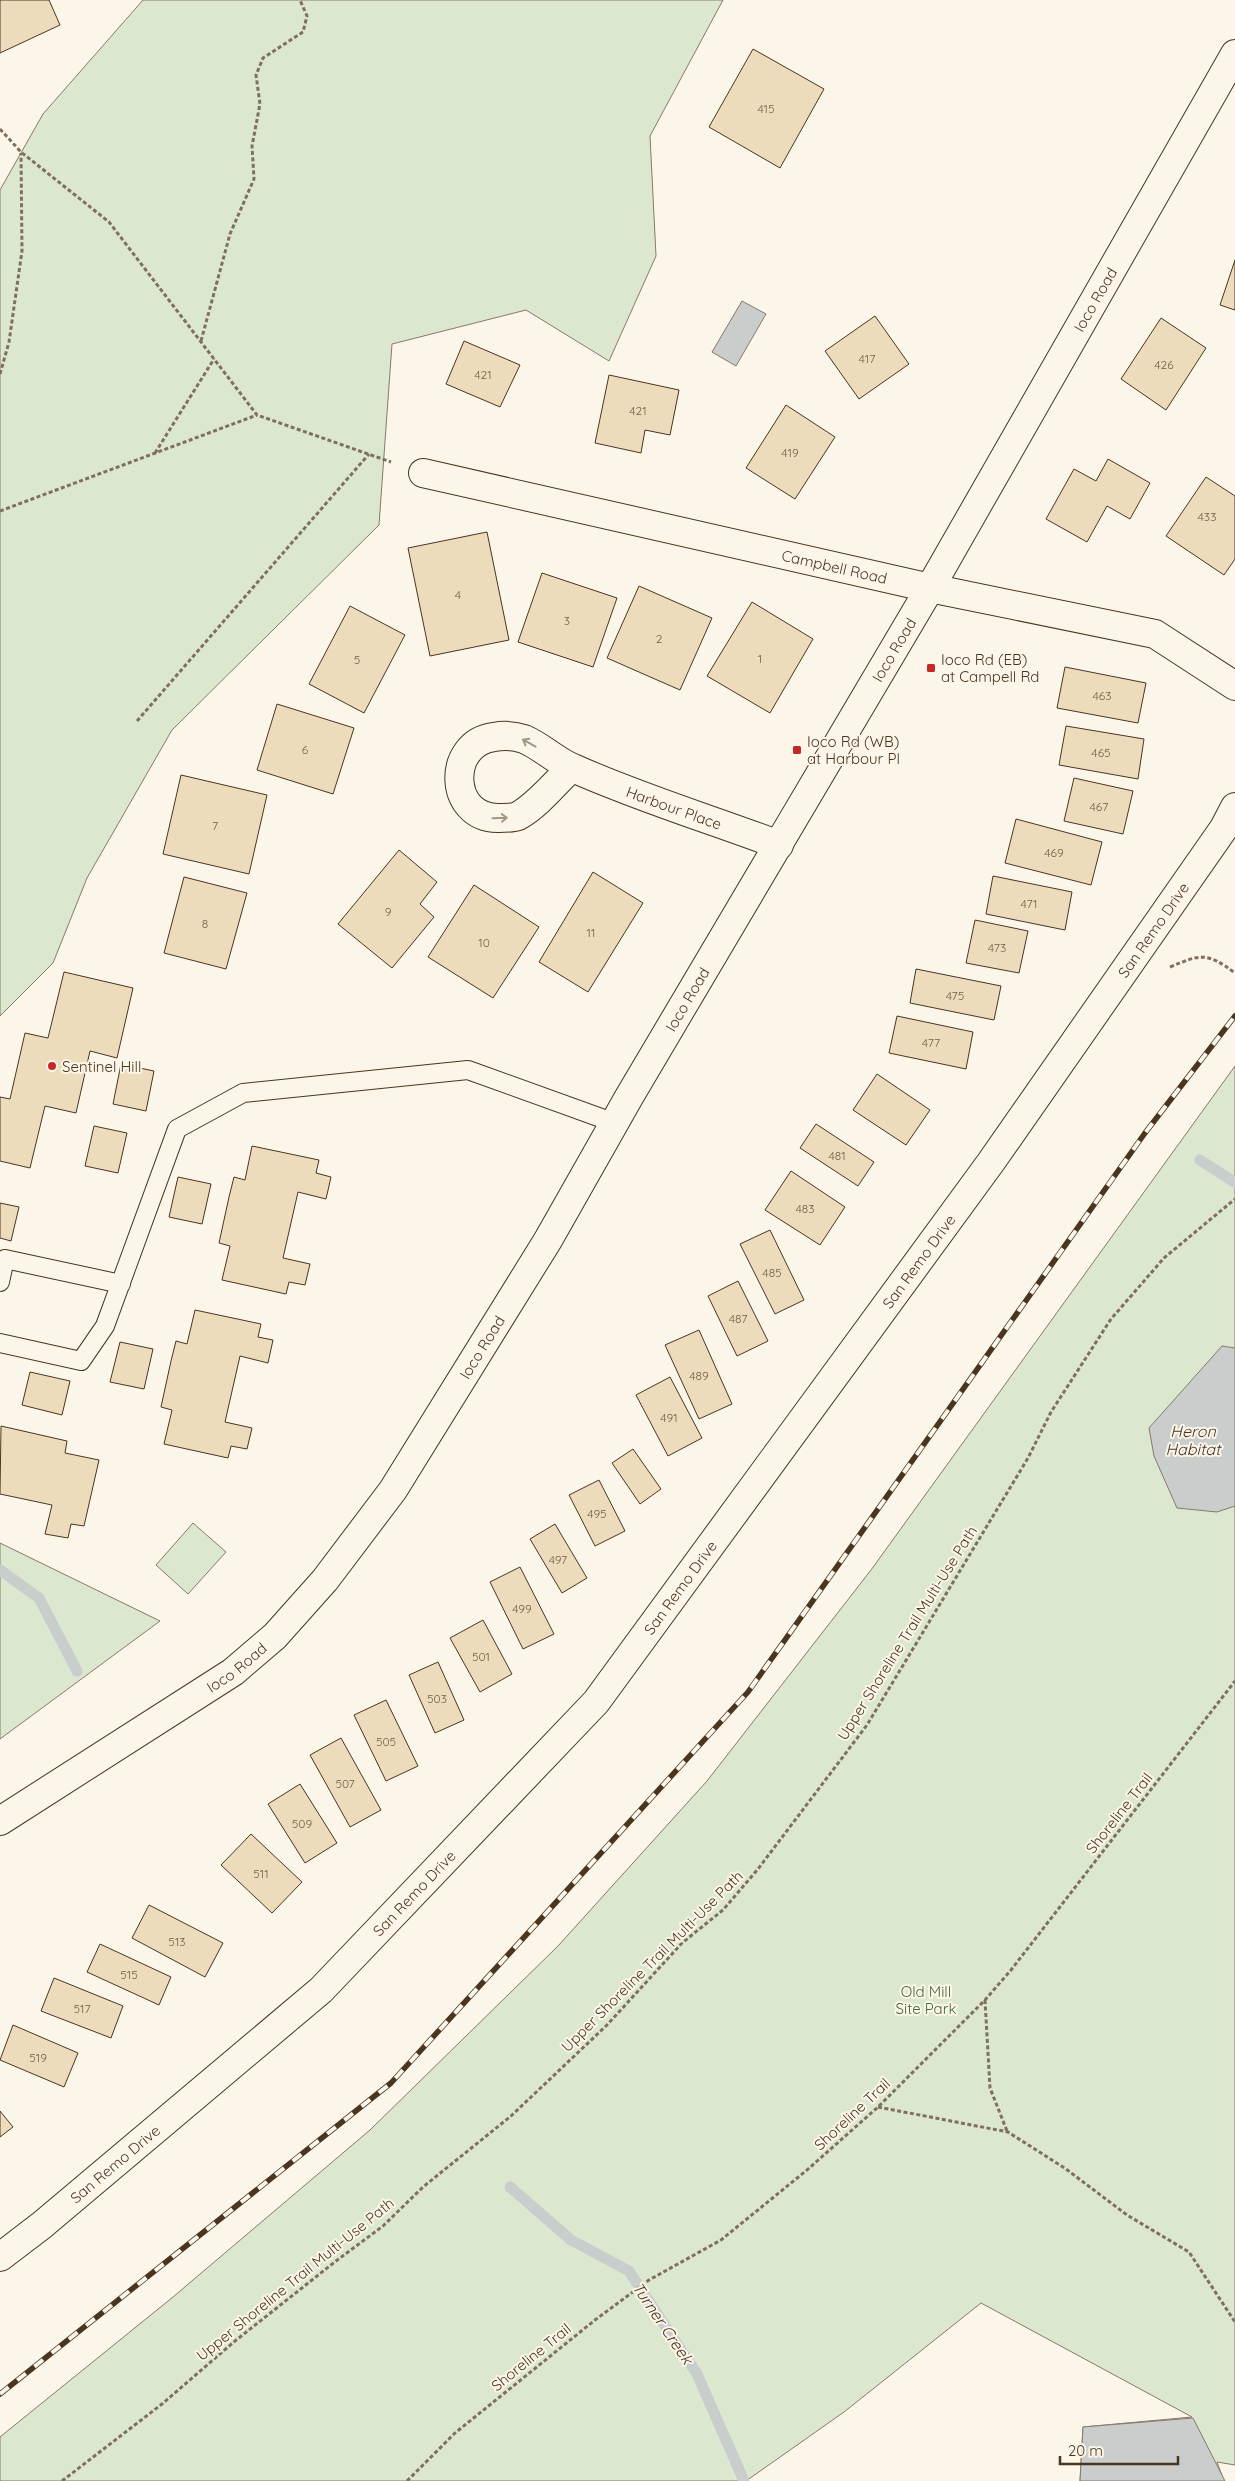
<svg xmlns="http://www.w3.org/2000/svg" width="1235" height="2481" font-family="Quicksand,sans-serif">
	<style>
		.green { fill: #dce7d0; stroke: #887966 }
		.water { fill: #c9cecd; stroke: #887966 }
		.lines { fill: none; stroke-linecap: round; stroke-linejoin: round }
		.stream { stroke: #c9cecd; stroke-width: 11 }
		.building { fill: #ecdcbc; stroke: #4a3520 }
		.service-casing { stroke: #4a3520; stroke-width: 20 }
		.minor-casing { stroke: #4a3520; stroke-width: 30 }
		.secondary-casing { stroke: #4a3520; stroke-width: 30 }
		.path { stroke: #7f6f5c; stroke-width: 3; stroke-dasharray: 4 2.5; stroke-linecap: butt }
		.service { stroke: #fbf6e9; stroke-width: 18 }
		.minor { stroke: #fbf6e9; stroke-width: 28 }
		.secondary { stroke: #fbf6e9; stroke-width: 28 }
		.rail-casing { stroke: #4a3520; stroke-width: 5.5 }
		.rail { stroke: #fbf6e9; stroke-width: 4; stroke-dasharray: 11; stroke-linecap: butt }
		.oneway { stroke: #a29684 }
		.poi-dot { fill: #c62828; stroke: #fbf6e9; stroke-width: 2 }
		.labels { text-anchor: middle; dominant-baseline: central; stroke-width: 4; stroke-linejoin: round; paint-order: stroke }
		.number-label { font-size: 12px; fill: #725f47 }
		.street-label { font-size: 15px; fill: #4a3520; stroke: #fbf6e9 }
		.poi-label { font-size: 15px; fill: #4a3520; stroke: #fbf6e9; text-anchor: start }
		.park-label { font-size: 15px; fill: #436837; stroke: #fbf6e9 }
		.water-label { font-size: 16px; font-style: italic; fill: #4a3520; stroke: #fbf6e9 }
	</style>
	<rect width="100%" height="100%" fill="#fbf6e9"/>
	<path class="green" d="M143,0H723L650,136L656,256L609,361L526,310L392,344L379,525L172,730L87,878L53,963L0,1016V190L43,114Z
		M1235,1066V2465L1217,2462L1224,2481H1080L1083,2427L1192,2417L981,2303L844,2412L746,2481H0V2437L173,2297L370,2130L558,1946L707,1781L871,1570Z
		M193,1523L226,1552L188,1594L156,1565Z
		M0,1543L160,1621L0,1739Z"/>
	<path class="water" d="M742,301L766,314L736,366L712,352Z
		M1222,1346L1235,1348V1506L1217,1512L1177,1508L1154,1456L1149,1428Z
		M1193,2418L1225,2481H1080L1083,2427Z"/>
	<g class="lines">
		<path class="stream" d="M1200,1160L1234,1182
			M0,1570L39,1598L77,1671
			M510,2187L571,2240L629,2271L697,2374L744,2481"/>
	</g>
	<path class="building" d="M0,0H49L60,25L0,53Z
		M753,49L824,89L780,168L709,127Z
		M1235,260V310L1220,305Z
		M875,316L909,364L859,399L825,351Z
		M1161,318L1206,348L1166,410L1121,379Z
		M464,341L520,365L500,407L446,384Z
		M609,375L679,390L670,435L645,430L641,453L595,443Z
		M786,405L835,437L795,499L746,468Z
		M1108,459L1150,483L1130,519L1107,506L1087,542L1046,519L1074,469L1096,481Z
		M1206,477L1235,496V559L1224,575L1166,536Z
		M487,532L509,640L430,656L408,548Z
		M542,573L617,598L593,667L518,642Z
		M639,586L712,618L680,690L607,658Z
		M752,602L813,639L770,713L707,676Z
		M350,606L405,635L364,713L309,684Z
		M1065,667L1146,683L1138,723L1057,708Z
		M277,704L354,728L333,794L257,770Z
		M1066,726L1144,739L1138,779L1059,765Z
		M181,775L267,795L249,874L163,854Z
		M1074,778L1133,791L1123,834L1064,821Z
		M1016,819L1102,842L1091,885L1005,863Z
		M399,850L437,882L420,904L434,917L392,968L338,924Z
		M593,872L643,903L588,992L539,962Z
		M993,876L1072,892L1065,930L986,914Z
		M184,877L247,893L226,969L164,953Z
		M474,885L539,927L493,998L428,957Z
		M975,920L1028,931L1019,973L966,963Z
		M916,969L1001,986L994,1020L910,1003Z
		M64,972L133,988L117,1058L90,1051L76,1113L45,1106L30,1168L0,1161V1097L10,1099L25,1033L48,1038Z
		M897,1016L973,1032L966,1069L889,1053Z
		M121,1064L154,1071L146,1111L113,1104Z
		M877,1074L930,1110L906,1145L853,1110Z
		M816,1124L874,1162L858,1186L800,1148Z
		M94,1126L127,1133L118,1173L85,1166Z
		M252,1146L319,1160L316,1173L331,1177L326,1199L298,1192L283,1258L310,1264L305,1285L289,1282L286,1294L222,1280L230,1246L219,1243L229,1197L234,1177L245,1180Z
		M791,1171L845,1207L820,1245L765,1210Z
		M178,1177L211,1184L202,1224L169,1217Z
		M0,1203L19,1207L11,1241L0,1238Z
		M770,1230L804,1300L775,1314L740,1244Z
		M738,1281L768,1341L737,1356L708,1296Z
		M195,1310L261,1324L258,1337L273,1340L268,1363L240,1356L225,1422L252,1428L247,1449L231,1446L228,1458L164,1444L172,1410L161,1407L171,1361L176,1341L187,1344Z
		M699,1330L732,1404L699,1419L665,1345Z
		M120,1342L153,1349L144,1389L110,1382Z
		M30,1372L70,1381L62,1415L22,1405Z
		M670,1377L702,1438L668,1456L636,1395Z
		M1,1426L67,1441L65,1453L99,1460L84,1526L71,1524L68,1538L45,1534L52,1505L0,1494Z
		M633,1449L661,1489L640,1504L612,1463Z
		M599,1480L625,1531L595,1546L569,1495Z
		M555,1524L587,1578L562,1593L530,1539Z
		M520,1567L554,1634L523,1649L490,1582Z
		M483,1620L512,1674L480,1692L450,1638Z
		M438,1662L464,1720L435,1733L409,1675Z
		M386,1700L418,1766L386,1781L354,1715Z
		M341,1738L381,1810L350,1827L310,1755Z
		M300,1784L337,1843L305,1863L268,1804Z
		M251,1834L302,1882L272,1913L221,1865Z
		M149,1905L223,1943L205,1977L132,1938Z
		M100,1944L171,1977L159,2005L87,1972Z
		M54,1978L123,2006L111,2038L41,2011Z
		M13,2025L78,2053L64,2087L0,2060Z
		M0,2111L13,2127L0,2137Z"/>
	<g class="lines">
		<defs>
			<path id="service" d="M0,1282L5,1259L121,1284
				M0,1343L81,1361L105,1326L177,1129L243,1093L468,1070L615,1123"/>
			<g id="minor">
				<path id="s1" d="M423,473L930,588L1155,634L1235,686"/>
				<path id="s2" d="M571,768C555,783 538,805 518,816C513,818 505,818 499,818C448,819 446,743 494,737C504,735 515,736 524,739C541,746 556,761 573,768C640,798 710,819 779,845"/>
				<path id="s3" d="M0,2257L42,2225L321,1990L596,1702L991,1162L1224,828L1235,807"/>
			</g>
			<g id="secondary">
				<path id="s4" d="M0,1821L233,1672L275,1636L325,1580L393,1490L548,1240L629,1097L930,588L1235,54"/>
			</g>
		</defs>
		<use href="#service" class="service-casing"/>
		<use href="#minor" class="minor-casing"/>
		<use href="#secondary" class="secondary-casing"/>
		<path class="path" d="M0,129L21,152L109,222L257,415L391,462
			M201,341L230,234L254,179L252,146L260,104L256,75L263,58L303,32L307,16L300,0
			M0,374L9,342L22,251L21,153
			M155,453L214,359
			M0,511L257,415
			M137,721L369,454
			M1170,967C1201,954 1207,952 1235,973
			M985,2000L990,2088L1007,2131
			M878,2107L1008,2132L1066,2169L1127,2215L1189,2252L1235,2322
			M62,2481L162,2404L235,2341L336,2261L383,2226L423,2187L511,2116L607,2025L682,1943L723,1910L758,1869L867,1725L1028,1458L1051,1412L1111,1319L1164,1258L1235,1199
			M407,2481L455,2433L595,2320L649,2280L721,2240L807,2170L878,2107L985,2000L1011,1970L1235,1681"/>
		<use href="#service" class="service"/>
		<use href="#minor" class="minor"/>
		<use href="#secondary" class="secondary"/>
		<defs>
			<path id="rail" d="M0,2394L391,2083L748,1692L1145,1133L1235,1016"/>
		</defs>
		<use href="#rail" class="rail-casing"/>
		<use href="#rail" class="rail"/>
	</g>
	<defs><path id="oneway-shaft" d="M-6 0H5M1.5-3L5.5 0L1.5 3" fill="none" stroke-width="1.6" stroke-linecap="round" stroke-linejoin="round" transform="scale(1.25)"/></defs>
	<g class="oneway">
		<use href="#oneway-shaft" transform="translate(529 743) rotate(-151)"/>
		<use href="#oneway-shaft" transform="translate(500 818) rotate(-2)"/>
	</g>
	<g class="poi-dot">
		<rect x="926" y="663" width="10" height="10" rx="2.5"/>
		<rect x="792" y="745" width="10" height="10" rx="2.5"/>
		<circle cx="52" cy="1066" r="5"/>
	</g>
	<g class="labels">
		<g class="number-label">
			<text x="766" y="108">415</text>
			<text x="867" y="358">417</text>
			<text x="1164" y="364">426</text>
			<text x="483" y="374">421</text>
			<text x="638" y="410">421</text>
			<text x="790" y="452">419</text>
			<text x="1207" y="516">433</text>
			<text x="458" y="594">4</text>
			<text x="567" y="620">3</text>
			<text x="659" y="638">2</text>
			<text x="760" y="658">1</text>
			<text x="357" y="659">5</text>
			<text x="1102" y="695">463</text>
			<text x="305" y="749">6</text>
			<text x="1101" y="752">465</text>
			<text x="1099" y="806">467</text>
			<text x="215" y="825">7</text>
			<text x="1054" y="852">469</text>
			<text x="1029" y="903">471</text>
			<text x="388" y="911">9</text>
			<text x="205" y="923">8</text>
			<text x="591" y="932">11</text>
			<text x="484" y="942">10</text>
			<text x="997" y="947">473</text>
			<text x="955" y="995">475</text>
			<text x="931" y="1042">477</text>
			<text x="837" y="1155">481</text>
			<text x="805" y="1208">483</text>
			<text x="772" y="1272">485</text>
			<text x="738" y="1318">487</text>
			<text x="699" y="1375">489</text>
			<text x="669" y="1417">491</text>
			<text x="597" y="1513">495</text>
			<text x="558" y="1559">497</text>
			<text x="522" y="1608">499</text>
			<text x="481" y="1656">501</text>
			<text x="437" y="1698">503</text>
			<text x="386" y="1741">505</text>
			<text x="345" y="1783">507</text>
			<text x="302" y="1823">509</text>
			<text x="261" y="1873">511</text>
			<text x="177" y="1941">513</text>
			<text x="129" y="1974">515</text>
			<text x="82" y="2008">517</text>
			<text x="38" y="2057">519</text>
		</g>
		<g class="street-label">
			<text stroke="none"><textPath href="#s4" startOffset="1902">Ioco Road</textPath></text>
			<text stroke="none"><textPath href="#s1" startOffset="422">Campbell Road</textPath></text>
			<text stroke="none"><textPath href="#s4" startOffset="1498">Ioco Road</textPath></text>
			<text stroke="none"><textPath href="#s2" startOffset="409">Harbour Place</textPath></text>
			<text stroke="none"><textPath href="#s3" startOffset="1768">San Remo Drive</textPath></text>
			<text stroke="none"><textPath href="#s4" startOffset="1092">Ioco Road</textPath></text>
			<text stroke="none"><textPath href="#s3" startOffset="1362">San Remo Drive</textPath></text>
			<text stroke="none"><textPath href="#s4" startOffset="688">Ioco Road</textPath></text>
			<text stroke="none"><textPath href="#s3" startOffset="958">San Remo Drive</textPath></text>
			<text transform="translate(907 1633) rotate(-58)">Upper Shoreline Trail Multi-Use Path</text>
			<text stroke="none"><textPath href="#s4" startOffset="282">Ioco Road</textPath></text>
			<text transform="translate(1119 1813) rotate(-52)">Shoreline Trail</text>
			<text stroke="none"><textPath href="#s3" startOffset="552">San Remo Drive</textPath></text>
			<text transform="translate(652 1961) rotate(-45)">Upper Shoreline Trail Multi-Use Path</text>
			<text transform="translate(852 2114) rotate(-43)">Shoreline Trail</text>
			<text stroke="none"><textPath href="#s3" startOffset="148">San Remo Drive</textPath></text>
			<text transform="translate(295 2279) rotate(-39)">Upper Shoreline Trail Multi-Use Path</text>
			<text transform="translate(531 2357) rotate(-39)">Shoreline Trail</text>
		</g>
		<g class="poi-label">
			<text x="941" y="659">Ioco Rd (EB)<tspan x="941" dy="17">at Campell Rd</tspan></text>
			<text x="807" y="741">Ioco Rd (WB)<tspan x="807" dy="17">at Harbour Pl</tspan></text>
			<text x="62" y="1066">Sentinel Hill</text>
		</g>
		<g class="park-label">
			<text x="926" y="1991">Old Mill<tspan x="926" dy="17">Site Park</tspan></text>
		</g>
		<g class="water-label">
			<text x="1193" y="1431">Heron<tspan x="1193" dy="18">Habitat</tspan></text>
			<text transform="translate(663 2323) rotate(56)">Turner Creek</text>
		</g>
	</g>
	<path d="M1060 2456v8h118v-8" fill="none" stroke="#4a3520" stroke-width="2.5"/>
	<text x="1068" y="2456" font-size="15" fill="#4a3520" stroke="#fbf6e9" stroke-width="4" paint-order="stroke">20 m</text>
</svg>
